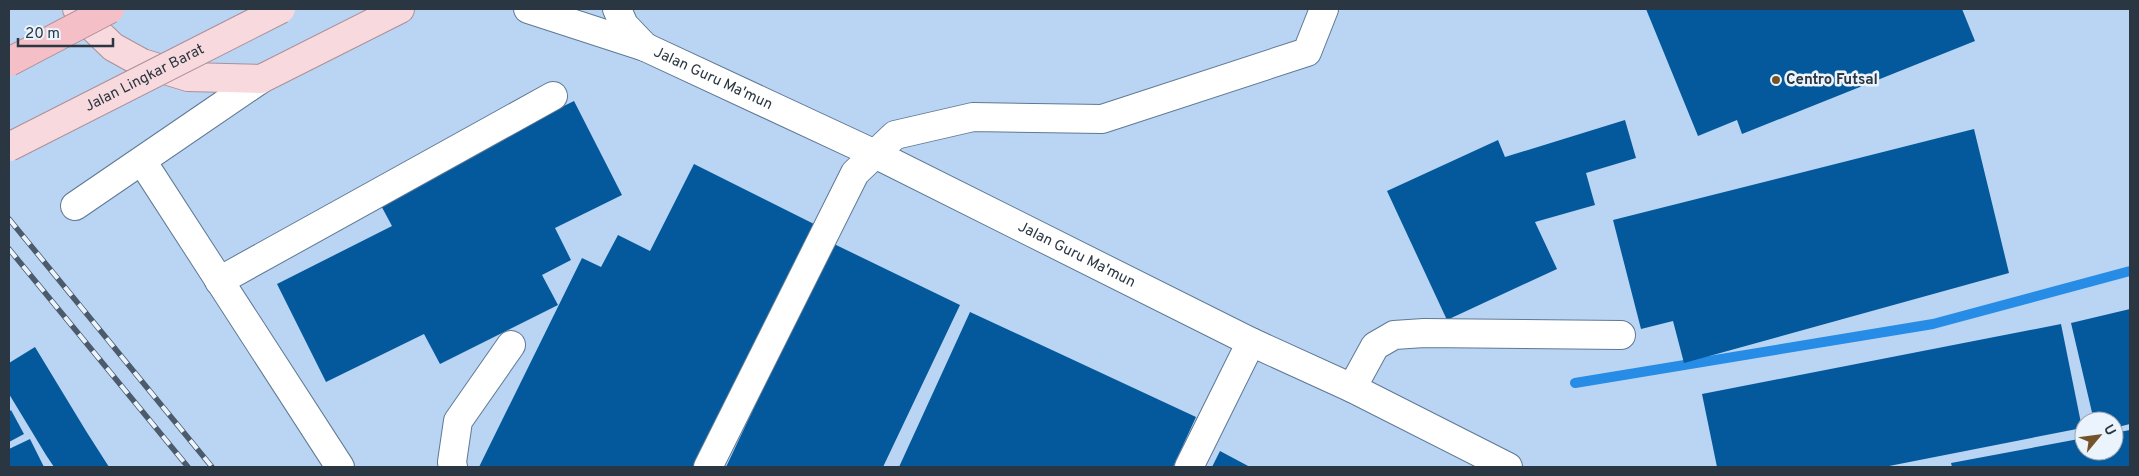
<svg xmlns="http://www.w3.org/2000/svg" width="2139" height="476" font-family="Overpass,sans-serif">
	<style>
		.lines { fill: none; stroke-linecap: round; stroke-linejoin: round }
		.stream { stroke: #278ce5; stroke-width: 10 }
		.building { fill: #03599c }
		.minor-casing { stroke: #5f7994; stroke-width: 30 }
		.major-casing { stroke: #ad8f97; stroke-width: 30 }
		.minor { stroke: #fff; stroke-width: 28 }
		.major { stroke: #f8d9dd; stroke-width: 28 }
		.rail-casing { stroke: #4b5b6b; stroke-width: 5.5 }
		.rail { stroke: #ebf4fd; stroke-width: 4; stroke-dasharray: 11; stroke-linecap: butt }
		.major-bridge-casing { stroke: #ad8f97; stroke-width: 30; stroke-linecap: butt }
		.highway-bridge-casing { stroke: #ad8f97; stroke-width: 30; stroke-linecap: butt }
		.major-bridge { stroke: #f8d9dd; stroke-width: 28 }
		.highway-bridge { stroke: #f4bfc6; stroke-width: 28 }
		.poi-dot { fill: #74522a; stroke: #ebf4fd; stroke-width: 2 }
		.labels { text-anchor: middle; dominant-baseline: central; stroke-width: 5; stroke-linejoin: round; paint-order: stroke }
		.street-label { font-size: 15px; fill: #2a3641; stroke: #ebf4fd }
		.poi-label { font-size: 15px; font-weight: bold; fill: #2a3641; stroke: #ebf4fd; text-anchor: start }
	</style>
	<rect width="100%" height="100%" fill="#b9d5f3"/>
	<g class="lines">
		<path class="stream" d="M1575,383L1933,324L2130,271"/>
	</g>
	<path class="building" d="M1646,9H1962L1975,41L1742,134L1737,120L1698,136Z
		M574,101L622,195L555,228L571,260L542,275L558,305L440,364L424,334L326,382L277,284L392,226L377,198Z
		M1625,120L1636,158L1586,173L1595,205L1535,222L1557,269L1447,320L1387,191L1498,140L1505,157Z
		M1974,129L2009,273L1684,363L1673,321L1641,329L1613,220Z
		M694,164L814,224L694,467H479L582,258L601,267L618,235L650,251Z
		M832,243L960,305L883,467H726Z
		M2130,309V424L2114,428V421H2094L2071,323Z
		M970,312L1196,417L1173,467H899Z
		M2061,324L2082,428L1884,467H1717L1702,394Z
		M35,347L86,431L109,467H54L46,455L9,394V363Z
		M11,410L24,434L9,442V412Z
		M2130,430V467H1952L1951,463L2084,438V451H2114V433Z
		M30,439L44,467H9V449Z
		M1220,451L1250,467H1212Z"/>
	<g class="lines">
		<defs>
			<g id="minor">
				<path id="s1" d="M528,9L645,47L875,154L1251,342L1352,388L1508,467"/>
				<path d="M617,9L624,25L645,47"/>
				<path d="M142,161L340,467"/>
				<path d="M75,206L261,79"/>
				<path d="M219,281L553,96"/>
				<path d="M1352,388L1375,346L1394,335L1424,333L1621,335"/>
				<path d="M453,467L452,462L458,421L511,345"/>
				<path d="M708,467L855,173L895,135L973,117L1102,119L1307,52L1324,9"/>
				<path d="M1189,467L1251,342"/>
			</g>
			<path id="major" d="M77,9L85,20L113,47L142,63L188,77L261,79L400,9"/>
		</defs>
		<use href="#minor" class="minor-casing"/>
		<use href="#major" class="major-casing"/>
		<use href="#minor" class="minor"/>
		<use href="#major" class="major"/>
		<defs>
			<path id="rail" d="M9,219L212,467
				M9,249L188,467"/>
		</defs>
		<use href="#rail" class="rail-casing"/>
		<use href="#rail" class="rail"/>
		<defs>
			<g id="major-bridge">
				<path id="s2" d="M9,147L281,9"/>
			</g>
			<path id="highway-bridge" d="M9,62L110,9"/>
		</defs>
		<use href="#major-bridge" class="major-bridge-casing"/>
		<use href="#highway-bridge" class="highway-bridge-casing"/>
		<use href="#major-bridge" class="major-bridge"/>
		<use href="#highway-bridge" class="highway-bridge"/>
	</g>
	<circle class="poi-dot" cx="1776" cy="80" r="5"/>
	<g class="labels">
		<g class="street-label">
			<text stroke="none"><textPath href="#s2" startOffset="152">Jalan Lingkar Barat</textPath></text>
			<text stroke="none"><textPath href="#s1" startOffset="198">Jalan Guru Ma'mun</textPath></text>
			<text stroke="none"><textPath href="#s1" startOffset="602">Jalan Guru Ma'mun</textPath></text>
		</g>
		<g class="poi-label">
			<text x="1786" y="80">Centro Futsal</text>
		</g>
	</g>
	<rect width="2139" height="476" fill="none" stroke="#2a3641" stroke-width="20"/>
	<g transform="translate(2099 436) rotate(61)"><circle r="24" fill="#ebf4fd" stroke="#9ea8b2"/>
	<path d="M0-4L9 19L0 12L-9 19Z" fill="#74522a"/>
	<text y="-8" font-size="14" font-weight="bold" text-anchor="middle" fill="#2a3641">U</text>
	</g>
	<path d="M18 38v8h95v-8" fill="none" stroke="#2a3641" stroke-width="2.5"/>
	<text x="25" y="38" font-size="15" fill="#2a3641" stroke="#ebf4fd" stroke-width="4" paint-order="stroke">20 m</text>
</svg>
